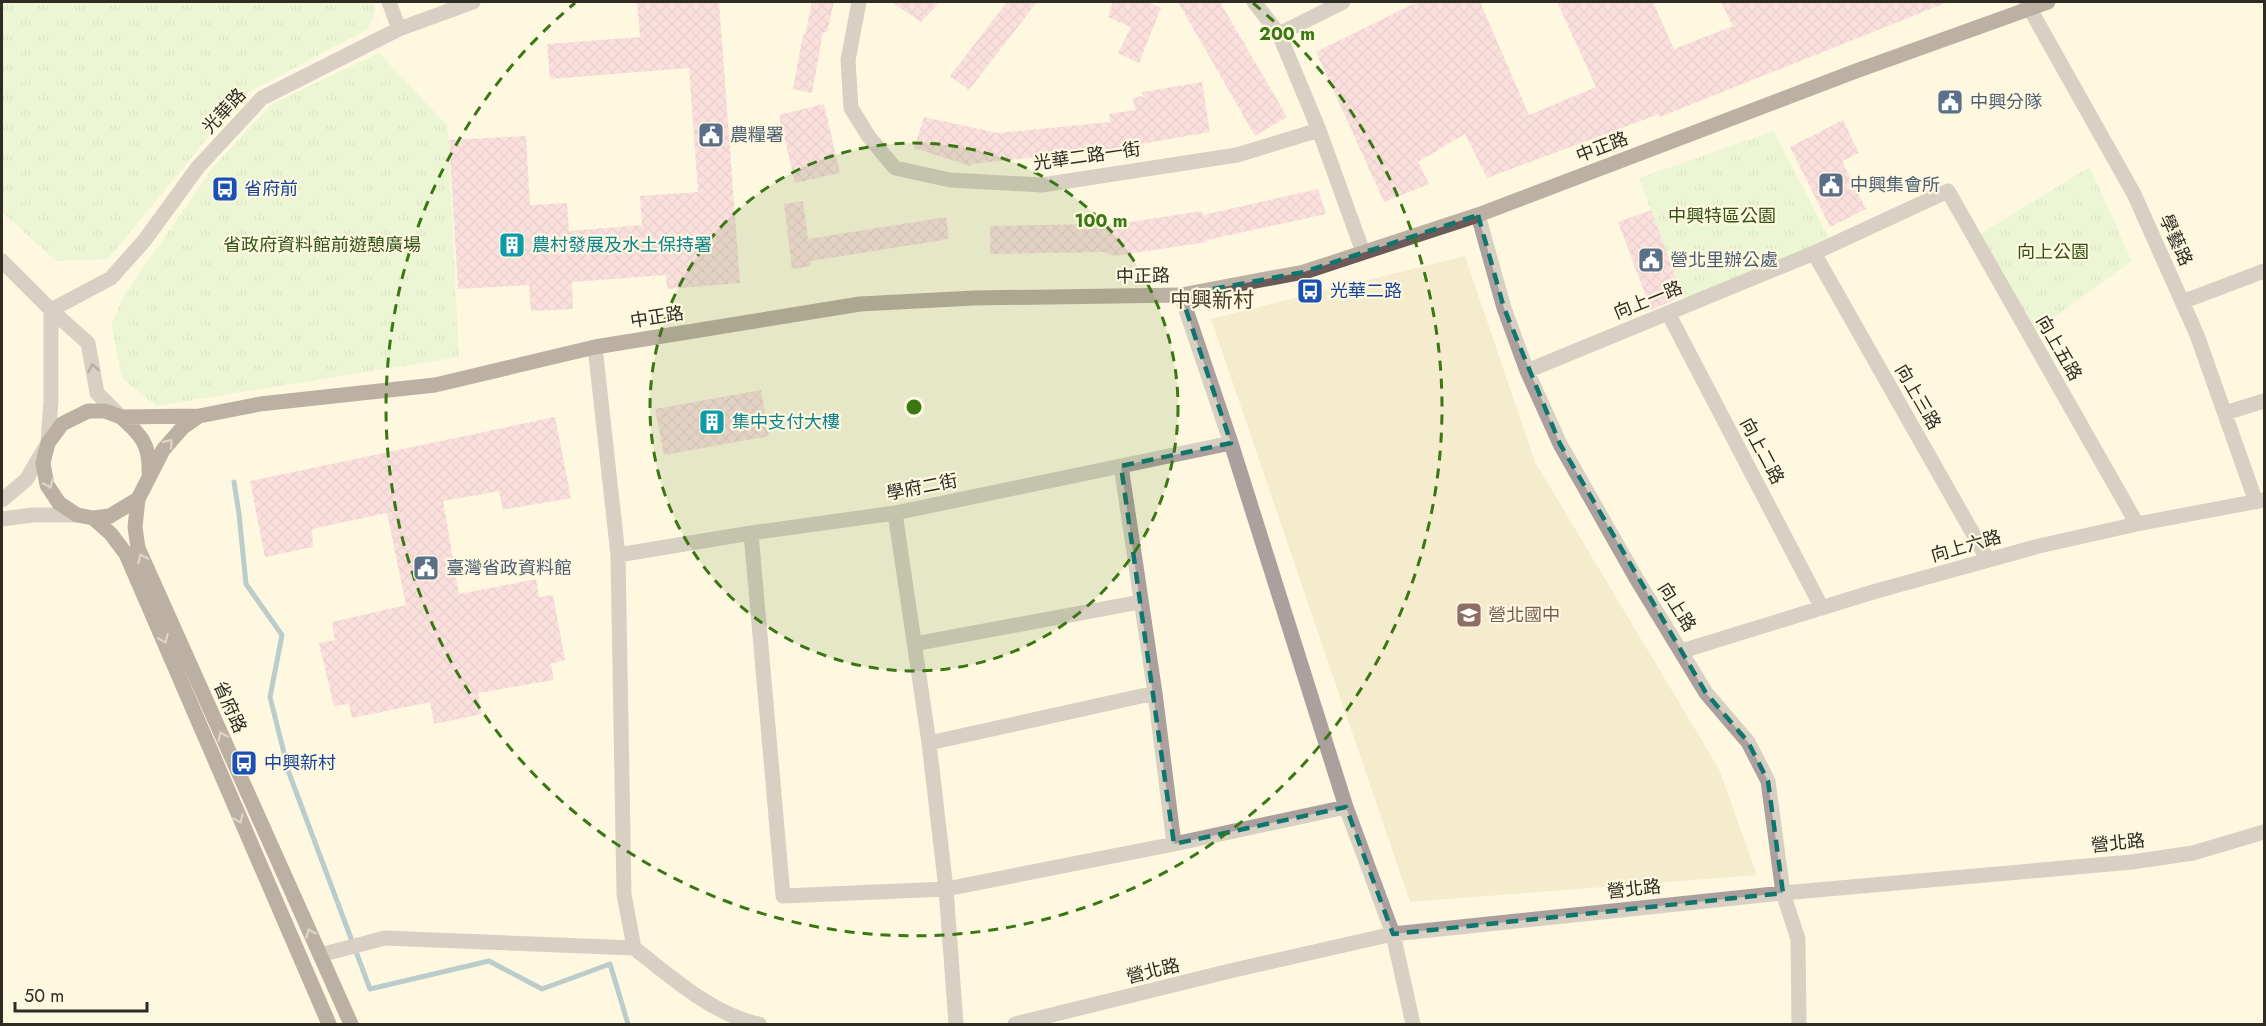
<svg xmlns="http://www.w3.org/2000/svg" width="2266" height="1026" font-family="Jost,'Noto Sans TC',sans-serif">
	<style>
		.built { fill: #f5eccd }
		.grass { fill: url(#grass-tufts) }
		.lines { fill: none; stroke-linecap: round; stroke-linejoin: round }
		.stream { stroke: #6a9ab0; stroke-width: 5 }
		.building { fill: url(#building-cross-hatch) }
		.minor { stroke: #aca09f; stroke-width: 15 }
		.major { stroke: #6d5957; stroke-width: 15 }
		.oneway { stroke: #605a55 }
		.oneway2 { stroke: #b6a89c }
		.marked { fill: none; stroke: #0f766e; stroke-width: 4.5; stroke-dasharray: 12 8; stroke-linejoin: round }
		.ring { fill: none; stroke: #397712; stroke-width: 3; stroke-dasharray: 10 8 }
		.labels { text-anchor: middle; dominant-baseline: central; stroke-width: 4.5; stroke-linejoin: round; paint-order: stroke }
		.service-label { font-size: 18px; fill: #4e5e75; stroke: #fef8e0; text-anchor: start }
		.street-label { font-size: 18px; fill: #2e2c23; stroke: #fef8e0 }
		.transit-label { font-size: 18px; fill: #164399; stroke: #fef8e0; text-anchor: start }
		.park-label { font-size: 18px; fill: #325116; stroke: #fef8e0 }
		.culture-label { font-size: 18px; fill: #0d838f; stroke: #fef8e0; text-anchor: start }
		.education-label { font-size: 18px; fill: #785e54; stroke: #fef8e0; text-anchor: start }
		.quarter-label { font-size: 21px; fill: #46402d; stroke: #fef8e0 }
		.centre { fill: #397712; stroke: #fef8e0; stroke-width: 3 }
		.ring-label { font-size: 18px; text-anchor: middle; font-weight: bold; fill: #397712; stroke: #fef8e0; stroke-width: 4.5; stroke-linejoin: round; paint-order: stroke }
	</style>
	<defs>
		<pattern id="grass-tufts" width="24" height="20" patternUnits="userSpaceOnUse" patternTransform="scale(1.5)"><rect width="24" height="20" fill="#d9f4c6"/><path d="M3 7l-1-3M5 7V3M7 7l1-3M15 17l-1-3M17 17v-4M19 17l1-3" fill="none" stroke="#bbd1aa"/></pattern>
		<pattern id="building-cross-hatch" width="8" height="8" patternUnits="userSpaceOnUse" patternTransform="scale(1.5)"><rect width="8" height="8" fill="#f8c1d9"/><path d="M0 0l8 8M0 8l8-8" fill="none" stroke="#d5a6ba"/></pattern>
	</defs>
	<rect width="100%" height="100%" fill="#fef8e0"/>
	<path class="built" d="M1465,256L1535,462L1719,769L1757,875L1410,902L1211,319Z"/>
	<path class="grass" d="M2,2H373L376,9L368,29L243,95L108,259L56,261L2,212Z
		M379,53L448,126L459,357L156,406L122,378L111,325L125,294L214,166L272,104Z
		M1774,131L1829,239L1684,299L1639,178Z
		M2090,167L2132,261L2035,331L1980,234Z"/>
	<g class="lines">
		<path class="stream" d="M234,482L239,514L246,584L282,635L270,697L289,773L370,989L489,961L542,989L610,964L628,1024"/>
	</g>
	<path class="building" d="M637,2H719L740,283L667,289L666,275L572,282L573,309L531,311L529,285L458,289L449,140L526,136L530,205L567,203L569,231L642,225L640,196L698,192L689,68L550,79L547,44L640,37Z
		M812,2H834L827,32H823L812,93L793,89L803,35H805Z
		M892,2H940L921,22Z
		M1007,2H1037L969,90L950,76Z
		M1113,2H1149L1161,8L1139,63L1118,53L1131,27L1108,17Z
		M1178,2H1220L1287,117L1255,136Z
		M1417,2H1480L1529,115L1596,87L1557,2H1653L1674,49L1733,26L1721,2H1948L1660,117L1659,114L1487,178L1465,134L1418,162L1429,184L1384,202L1316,52Z
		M1202,82L1210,132L1118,148L972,164L971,166L914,148L924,117L998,133L1110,122L1109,114L1135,110L1133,98L1143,96L1142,92Z
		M824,104L840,173L795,183L779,115Z
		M1843,120L1859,153L1842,161L1866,209L1830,227L1790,147Z
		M1318,189L1326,214L1207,240V242L1114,256L1104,252L990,254V226L1097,224V227L1202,211L1203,215Z
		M803,201L808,239L946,217L949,239L811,261V266L792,269L784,204Z
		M1651,210L1683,296L1651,310L1618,222Z
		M761,390L769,436L664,455L655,409Z
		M555,417L571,498L503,510L499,491L443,501L459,594L536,579L539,597L553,595L565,660L551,664L554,680L478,693L482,714L434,724L430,702L352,718L349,704L334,706L319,643L335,640L332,622L406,605L387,513L312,529L313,547L265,557L250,481Z"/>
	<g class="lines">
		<path class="minor" d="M389,2L399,29
			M859,2L848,60L851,108L869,137L895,168L950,180L1042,185L1237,155L1319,130
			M1254,2L1279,34L1319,130L1363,252
			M2026,2L2134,194L2197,335L2256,502
			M1279,34L1343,2
			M1478,215L1504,308L1527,371L1560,444L1636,578L1706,693L1748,742L1768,781L1783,893L1798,939L1799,1024
			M1814,253L1988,560
			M2,261L51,310L88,343L97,393L121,417
			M1181,295L1231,443L1346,807L1393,934L1413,1024
			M2182,302L2264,271
			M51,310L111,278L144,241L198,167L262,98L399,29L473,2
			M1668,313L1822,608
			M595,347L618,555L624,894L634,948C670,976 713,1015 759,1024
			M1527,371L1814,253L1948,191L2137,524
			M2225,413L2264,401
			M1121,466L1155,693L1174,844
			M2,500L26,480L48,443L51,400V310
			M895,513L929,743L946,889L956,1024
			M2,519L32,515H77
			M751,533L783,896L946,889L1174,844L1346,807
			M618,555L751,533L895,513L1231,443
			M914,644L1140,602
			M1682,651L1873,592L2039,546L2137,524L2264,500
			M929,743L1155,693
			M320,955L385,938L634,948
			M1015,1024L1234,970L1393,934L1783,893L2132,862L2193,853L2264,832"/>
		<path class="major" d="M199,416L183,427L163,450L138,499L110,516L93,518L77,515L59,503L47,485L43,463L48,443L62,424L88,411H105L121,417L199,416L260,404L435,385L595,347L860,304L974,298L1181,295L1304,272L1478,215L1856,71L2048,2
			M121,417C141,435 150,444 149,472
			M138,499L135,527L138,548L351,1024
			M93,518L111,534L126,554L329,1024"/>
	</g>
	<defs><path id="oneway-chevron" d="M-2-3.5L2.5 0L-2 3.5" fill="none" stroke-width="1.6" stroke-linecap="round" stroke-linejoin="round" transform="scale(1.5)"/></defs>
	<use class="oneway" href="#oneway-chevron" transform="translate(93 368) rotate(-100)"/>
	<g class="oneway2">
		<use href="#oneway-chevron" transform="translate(169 443) rotate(-50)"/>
		<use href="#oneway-chevron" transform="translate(49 484) rotate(68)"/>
		<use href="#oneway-chevron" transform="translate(142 558) rotate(-114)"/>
		<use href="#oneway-chevron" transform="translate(164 639) rotate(67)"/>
		<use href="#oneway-chevron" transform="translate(222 736) rotate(-114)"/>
		<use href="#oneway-chevron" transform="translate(239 819) rotate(67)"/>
		<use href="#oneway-chevron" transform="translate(310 933) rotate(-114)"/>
	</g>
	<path d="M0 0H2266V1026H0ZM1478,215L1504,308L1560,444L1706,693L1748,742L1768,781L1783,893L1393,934L1346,807L1174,844L1121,466L1231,443L1181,295L1304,272Z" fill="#fef8e0" fill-opacity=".55" fill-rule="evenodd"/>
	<path class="marked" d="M1478,215L1504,308L1560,444L1706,693L1748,742L1768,781L1783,893L1393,934L1346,807L1174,844L1121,466L1231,443L1181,295L1304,272Z"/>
	<circle cx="914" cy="407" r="264" fill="#397712" fill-opacity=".12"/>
	<g class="ring">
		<circle cx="914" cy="407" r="264"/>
		<path d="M1253 3A528 528 0 1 1 575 3"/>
	</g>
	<defs>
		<symbol id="civic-square" viewBox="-11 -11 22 22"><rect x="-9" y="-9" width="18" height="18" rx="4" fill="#5c6f8a" stroke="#fef8e0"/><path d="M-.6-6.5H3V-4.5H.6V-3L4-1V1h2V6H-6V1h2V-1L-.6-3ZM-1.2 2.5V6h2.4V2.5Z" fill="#fff"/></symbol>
		<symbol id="bus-square" viewBox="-11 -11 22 22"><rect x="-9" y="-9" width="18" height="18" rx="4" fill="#1a4fb4" stroke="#fef8e0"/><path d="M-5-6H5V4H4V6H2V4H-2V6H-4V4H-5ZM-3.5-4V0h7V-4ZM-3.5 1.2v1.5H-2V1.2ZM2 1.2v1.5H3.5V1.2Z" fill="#fff"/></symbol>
		<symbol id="building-square" viewBox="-11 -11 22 22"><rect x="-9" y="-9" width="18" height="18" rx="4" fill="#0f9aa8" stroke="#fef8e0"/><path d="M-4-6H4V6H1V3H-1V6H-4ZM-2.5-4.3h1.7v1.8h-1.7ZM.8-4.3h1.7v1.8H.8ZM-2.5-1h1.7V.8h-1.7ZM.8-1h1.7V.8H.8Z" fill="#fff"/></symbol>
		<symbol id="school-square" viewBox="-11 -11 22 22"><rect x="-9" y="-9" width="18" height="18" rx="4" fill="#8d6e63" stroke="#fef8e0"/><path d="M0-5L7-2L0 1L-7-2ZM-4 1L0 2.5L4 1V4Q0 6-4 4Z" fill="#fff"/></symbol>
	</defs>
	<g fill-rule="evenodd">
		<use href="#civic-square" x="1935" y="87" width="30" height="30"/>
		<use href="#civic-square" x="696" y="120" width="30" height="30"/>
		<use href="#civic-square" x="1816" y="170" width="30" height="30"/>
		<use href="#bus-square" x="210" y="174" width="30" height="30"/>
		<use href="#building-square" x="497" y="230" width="30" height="30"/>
		<use href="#civic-square" x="1636" y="245" width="30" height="30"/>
		<use href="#bus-square" x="1295" y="276" width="30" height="30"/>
		<use href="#building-square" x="697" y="407" width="30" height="30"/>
		<use href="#civic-square" x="411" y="553" width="30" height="30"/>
		<use href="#school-square" x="1454" y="600" width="30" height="30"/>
		<use href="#bus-square" x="229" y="748" width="30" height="30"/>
	</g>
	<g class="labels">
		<g class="service-label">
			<text x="1970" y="102">中興分隊</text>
			<text x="730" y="135">農糧署</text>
			<text x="1850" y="185">中興集會所</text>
			<text x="1670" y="260">營北里辦公處</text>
			<text x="446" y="568">臺灣省政資料館</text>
		</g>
		<g class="street-label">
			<text transform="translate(224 111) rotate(-47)">光華路</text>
			<text transform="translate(1602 147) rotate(-21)">中正路</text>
			<text transform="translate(1087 156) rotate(-8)">光華二路一街</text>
			<text transform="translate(2176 240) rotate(66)">學藝路</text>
			<text transform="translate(1143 276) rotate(-1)">中正路</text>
			<text transform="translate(1648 300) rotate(-22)">向上一路</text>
			<text transform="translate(657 317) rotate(-9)">中正路</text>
			<text transform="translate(2059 348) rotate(60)">向上五路</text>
			<text transform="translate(1918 397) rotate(60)">向上三路</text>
			<text transform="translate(1762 451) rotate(62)">向上二路</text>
			<text transform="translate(922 487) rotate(-11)">學府二街</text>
			<text transform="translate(1966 546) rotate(-16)">向上六路</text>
			<text transform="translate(1677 607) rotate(58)">向上路</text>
			<text transform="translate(230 707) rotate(66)">省府路</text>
			<text transform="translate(2118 843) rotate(-6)">營北路</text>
			<text transform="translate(1634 889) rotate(-6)">營北路</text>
			<text transform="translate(1153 971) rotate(-14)">營北路</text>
		</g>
		<g class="transit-label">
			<text x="244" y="189">省府前</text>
			<text x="1330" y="291">光華二路</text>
			<text x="264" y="763">中興新村</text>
		</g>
		<g class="park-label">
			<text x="1722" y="216">中興特區公園</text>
			<text x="322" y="245">省政府資料館前遊憩廣場</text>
			<text x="2053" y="252">向上公園</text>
		</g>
		<g class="culture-label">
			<text x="532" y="245">農村發展及水土保持署</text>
			<text x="732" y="422">集中支付大樓</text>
		</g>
		<g class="education-label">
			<text x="1488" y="615">營北國中</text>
		</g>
		<g class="quarter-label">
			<text x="1212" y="300">中興新村</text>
		</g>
	</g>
	<circle cx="914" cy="407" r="9" class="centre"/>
	<g class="ring-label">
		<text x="1287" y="40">200 m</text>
		<text x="1101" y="227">100 m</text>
	</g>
	<rect width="2266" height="1026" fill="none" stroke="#2e2c23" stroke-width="6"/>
	<path d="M15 1002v9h132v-9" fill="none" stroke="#2e2c23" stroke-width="3"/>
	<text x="24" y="1002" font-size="18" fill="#2e2c23" stroke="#fef8e0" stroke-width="4.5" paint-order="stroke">50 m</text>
</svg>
